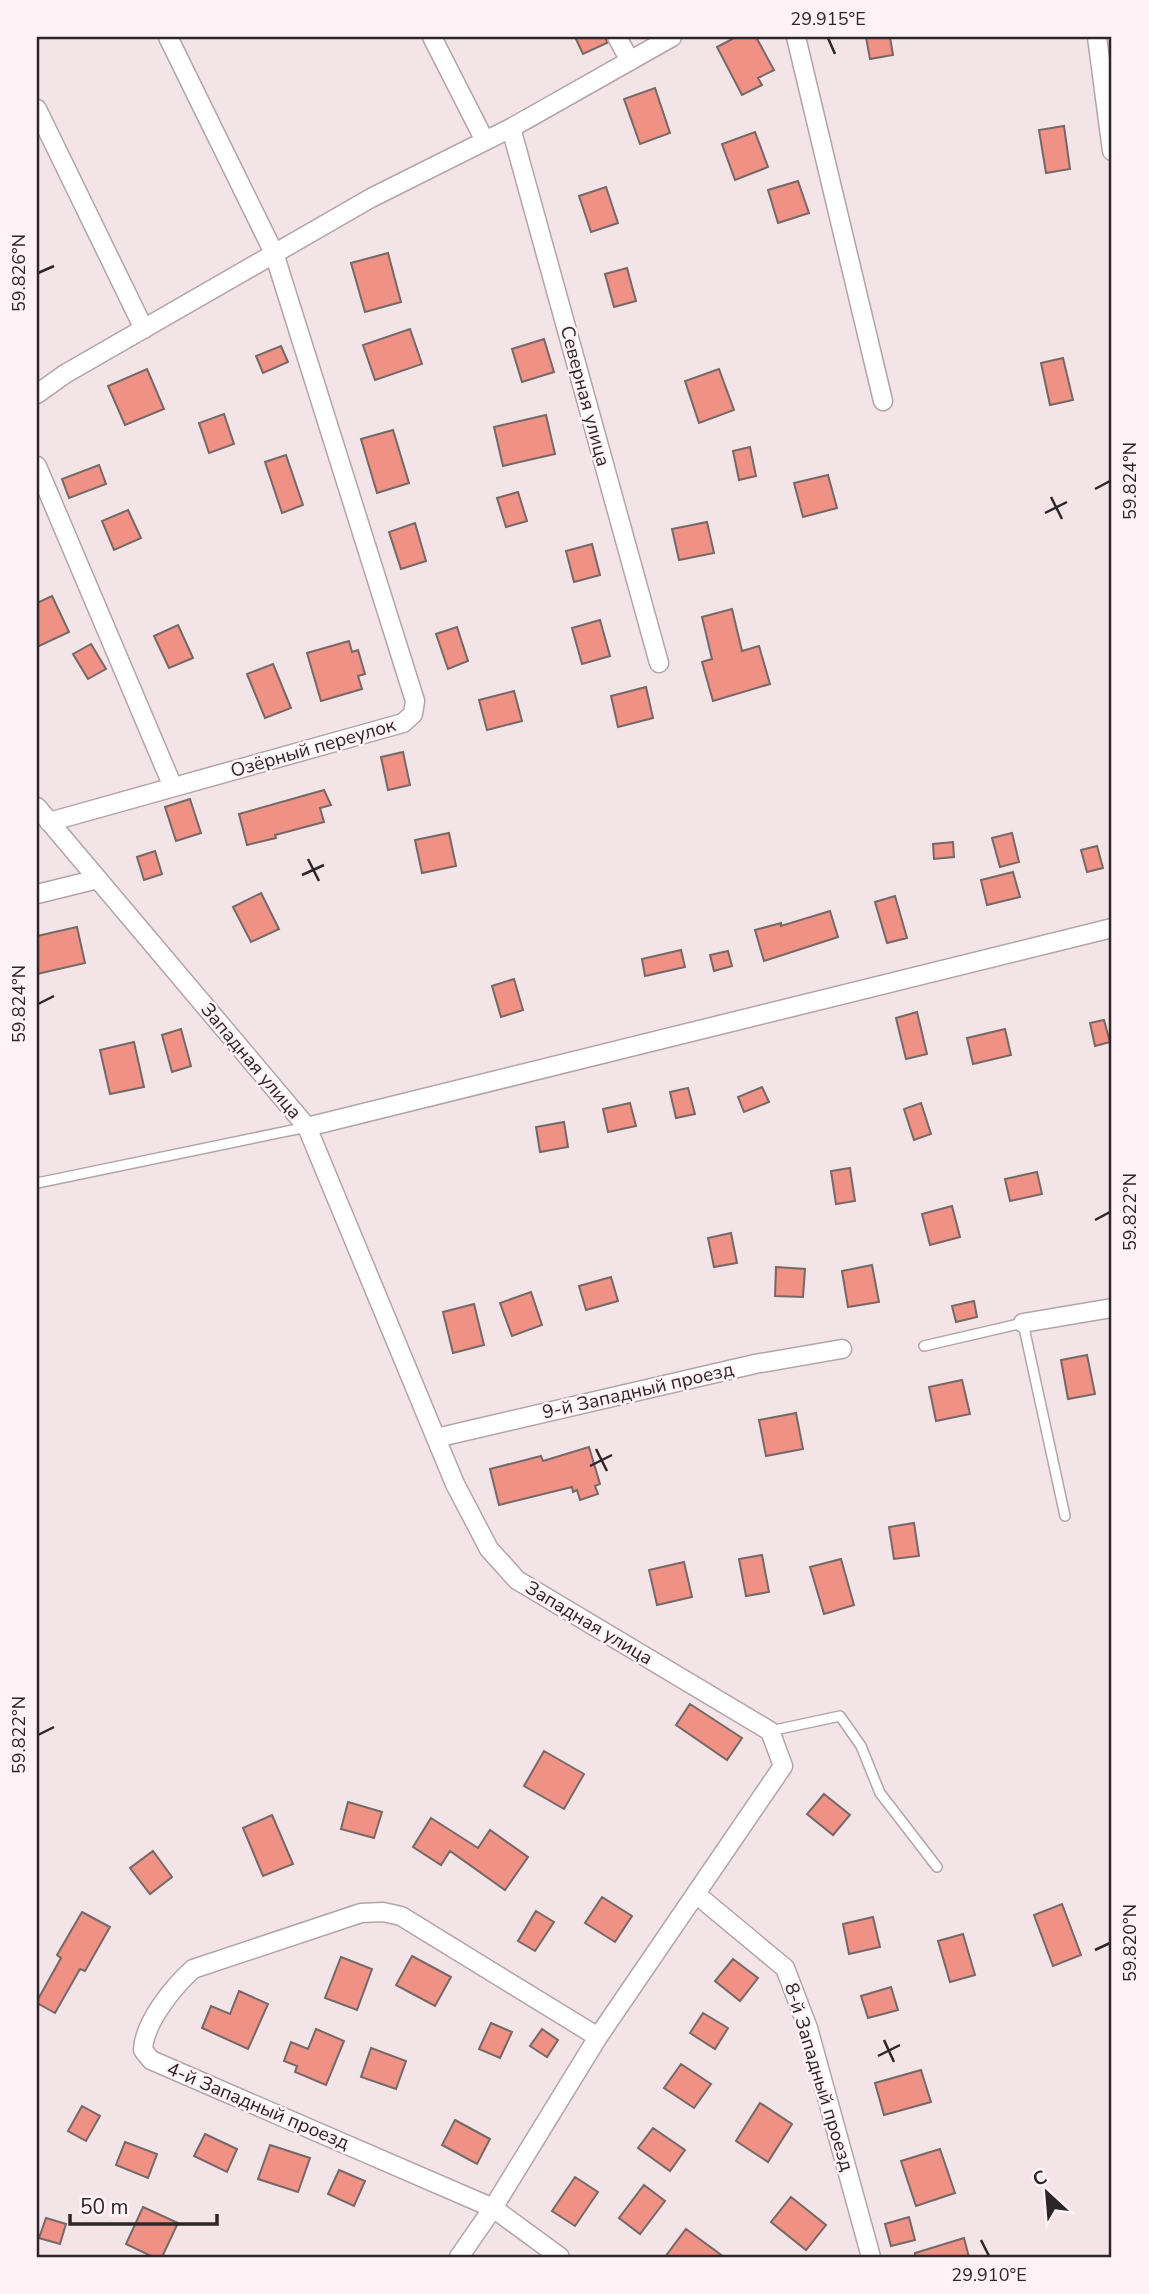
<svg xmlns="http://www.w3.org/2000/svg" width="1149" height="2294" font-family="'Nunito Sans',sans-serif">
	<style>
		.building { fill: #ef9185; stroke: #766866; stroke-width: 2 }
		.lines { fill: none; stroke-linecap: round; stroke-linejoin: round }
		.lane-casing { stroke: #b2a4a8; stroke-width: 12 }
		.street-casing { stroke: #b2a4a8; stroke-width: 21 }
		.lane { stroke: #fff; stroke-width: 9 }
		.street { stroke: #fff; stroke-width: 18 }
		.ticks { fill: none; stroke: #2c2628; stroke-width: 2.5 }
		.labels { text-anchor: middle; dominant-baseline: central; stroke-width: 5; stroke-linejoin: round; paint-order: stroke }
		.street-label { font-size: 19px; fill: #2c2628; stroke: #fef2f6 }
		.neatline { fill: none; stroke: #2c2628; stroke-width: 2.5 }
		.ticks-label { font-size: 18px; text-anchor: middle; fill: #2c2628 }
	</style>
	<rect width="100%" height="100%" fill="#f3e4e8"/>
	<path class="building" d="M575,37H606L607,43L583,54Z
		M736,37H756L774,70L758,78L762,85L742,95L717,47Z
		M866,37H890L893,55L870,59Z
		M655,88L670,133L640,144L624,99Z
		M1064,126L1070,169L1046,173L1039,130Z
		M755,132L768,167L735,180L722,144Z
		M798,181L809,213L778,223L768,190Z
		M606,187L618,223L591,232L579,196Z
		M388,253L401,302L365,312L351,263Z
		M627,268L636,301L614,307L605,274Z
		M410,329L422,364L375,380L363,345Z
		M544,339L554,372L522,382L512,349Z
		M281,346L288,362L263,373L256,356Z
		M1063,358L1073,400L1050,405L1041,363Z
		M147,369L164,409L125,425L108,386Z
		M719,369L734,410L699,423L685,381Z
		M224,414L234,444L209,453L199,423Z
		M546,415L555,454L503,466L494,427Z
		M393,430L409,483L377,493L361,439Z
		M750,447L756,476L739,480L733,451Z
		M286,455L303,505L282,513L265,462Z
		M99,465L106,484L69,498L62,479Z
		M828,475L837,508L803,517L794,483Z
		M518,492L527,521L506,527L497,498Z
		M128,510L141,538L114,550L102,521Z
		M707,522L714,553L679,560L672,529Z
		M415,523L426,561L401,569L389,532Z
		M592,544L600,575L574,582L566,551Z
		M52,596L69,632L37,647V603Z
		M732,609L742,651L759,646L770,684L713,701L702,662L712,659L702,617Z
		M600,620L610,656L582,664L572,628Z
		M178,625L193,658L169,668L154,636Z
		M457,627L468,661L448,669L436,634Z
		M349,641L352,652L358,650L365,674L358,676L362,689L321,701L307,653Z
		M91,644L106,669L88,679L73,654Z
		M273,664L291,708L265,718L247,674Z
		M646,687L653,718L618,727L611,696Z
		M514,691L522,721L487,730L479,700Z
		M403,752L410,785L388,790L381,757Z
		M324,790L331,805L320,808L324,822L275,835L276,838L247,845L239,814Z
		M190,799L201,833L176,841L165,807Z
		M449,833L456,866L422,873L415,840Z
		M1012,833L1019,862L1000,867L992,838Z
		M953,842L954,857L934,859L933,844Z
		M1097,846L1103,868L1087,872L1081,850Z
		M155,851L162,874L144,880L137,857Z
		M1013,872L1020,897L987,905L981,880Z
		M261,893L279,929L251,942L233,907Z
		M895,896L907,938L887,943L875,902Z
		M830,911L838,937L764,961L755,930L781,923V926Z
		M77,927L85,963L37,974V936Z
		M681,950L685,967L645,976L642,959Z
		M728,951L732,966L714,971L710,955Z
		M514,979L523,1010L501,1017L492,986Z
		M917,1012L927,1054L906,1059L896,1018Z
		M1104,1020L1110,1042L1095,1046L1090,1023Z
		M181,1029L191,1066L172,1072L162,1035Z
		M1005,1029L1011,1055L973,1064L967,1038Z
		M134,1042L144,1087L110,1094L100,1050Z
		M762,1087L769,1102L744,1112L738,1097Z
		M688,1088L695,1114L676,1118L670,1092Z
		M630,1103L636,1126L608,1132L603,1109Z
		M921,1103L931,1134L914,1140L904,1109Z
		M564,1122L568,1147L540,1152L536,1127Z
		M850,1168L855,1201L836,1204L831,1171Z
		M1037,1172L1042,1194L1010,1201L1005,1179Z
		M952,1206L960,1237L930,1245L922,1214Z
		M731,1233L737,1263L714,1267L708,1238Z
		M872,1265L879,1302L848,1307L842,1271Z
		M776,1267L805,1269L803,1297L775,1296Z
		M611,1277L618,1301L586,1310L579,1286Z
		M531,1292L542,1325L512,1336L500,1303Z
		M974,1301L977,1317L956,1322L952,1306Z
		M474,1304L484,1345L453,1353L443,1312Z
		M1087,1355L1095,1394L1068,1399L1061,1360Z
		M962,1380L970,1414L936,1421L929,1387Z
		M796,1413L803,1449L766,1456L759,1420Z
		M589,1447L600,1484L595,1486L598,1494L580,1500L577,1490L573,1492L572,1487L499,1505L490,1469L541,1456L543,1461Z
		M914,1523L919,1556L894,1559L889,1527Z
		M762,1555L769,1592L746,1596L739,1559Z
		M841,1559L854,1605L824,1614L810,1567Z
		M684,1562L692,1597L657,1605L649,1570Z
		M690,1704L742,1738L727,1760L676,1725Z
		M544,1751L584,1774L564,1809L524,1786Z
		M824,1794L850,1815L833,1835L807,1814Z
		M348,1802L382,1812L374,1838L341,1829Z
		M272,1815L293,1864L263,1876L243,1828Z
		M431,1818L478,1848L490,1830L528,1857L505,1890L450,1851L441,1865L413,1847Z
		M153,1851L172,1877L150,1894L130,1868Z
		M602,1897L632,1916L615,1942L585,1923Z
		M1062,1904L1081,1955L1053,1966L1034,1915Z
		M536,1911L554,1922L535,1951L518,1941Z
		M82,1912L110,1927L85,1971L80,1969L55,2013L37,2003V2001L61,1958L57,1955Z
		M873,1917L880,1947L849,1954L843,1924Z
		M963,1934L975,1975L950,1982L938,1941Z
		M412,1956L451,1977L435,2006L396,1985Z
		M341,1957L372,1969L357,2010L325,1998Z
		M733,1959L758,1978L740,2001L715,1981Z
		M891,1987L898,2010L868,2018L861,1996Z
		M239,1991L268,2004L248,2049L202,2028L211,2006L230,2014Z
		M703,2013L728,2028L715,2049L690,2033Z
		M491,2023L512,2032L500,2058L479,2049Z
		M316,2029L344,2041L326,2085L295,2072L297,2066L284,2061L291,2042L308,2049Z
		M542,2029L558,2040L547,2057L530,2046Z
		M371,2048L406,2061L396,2089L361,2077Z
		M681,2064L711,2084L694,2108L664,2088Z
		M921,2070L931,2102L884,2115L875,2083Z
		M760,2103L792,2124L768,2162L736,2141Z
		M82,2106L100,2116L86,2141L68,2131Z
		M455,2120L490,2139L477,2164L442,2145Z
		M653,2128L685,2150L670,2171L638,2148Z
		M205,2134L237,2149L227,2172L194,2156Z
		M125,2142L157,2154L148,2178L116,2165Z
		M270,2145L310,2158L298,2192L258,2179Z
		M940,2149L955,2193L916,2206L901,2161Z
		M339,2170L365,2181L354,2206L328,2194Z
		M575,2177L598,2192L575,2226L552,2211Z
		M644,2185L665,2201L640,2234L619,2218Z
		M791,2197L826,2225L806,2250L771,2222Z
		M143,2207L178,2223L162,2257H153L126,2244Z
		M909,2217L915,2240L891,2246L885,2224Z
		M46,2218L66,2224L60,2244L39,2238Z
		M686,2229L724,2257H665Z
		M964,2238L969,2257H915V2253Z"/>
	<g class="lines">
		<defs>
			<path id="lane" d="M37,1183L307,1127
				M924,1346L1023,1323L1065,1516
				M770,1731L840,1716L861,1746L880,1793L937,1867"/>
			<path id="street" d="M432,37L485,141
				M617,37L630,61
				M796,37L883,401
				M1097,37L1112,151
				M37,109L144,329
				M511,128L659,663
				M37,394L65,374L371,198L511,128L672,37
				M37,466L173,787
				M37,807L307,1127L455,1484L489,1549L517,1580L770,1731L783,1766L598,2037L493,2208L459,2257
				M49,822L403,723L413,714L415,701L274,253L168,37
				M37,894L98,879
				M307,1127L1112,928
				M1023,1323L1112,1308
				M436,1438L755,1364L842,1349
				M696,1894L785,1968L808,2028L871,2257
				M560,2257L493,2208L151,2060L143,2050C144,2023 173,1987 193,1969L361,1913L383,1912L401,1916L598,2037"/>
		</defs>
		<use href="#lane" class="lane-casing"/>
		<use href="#street" class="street-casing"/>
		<use href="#lane" class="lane"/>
		<use href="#street" class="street"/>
	</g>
	<path class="ticks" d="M828,38L835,54M38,273L54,266M1095,489L1110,481M1051,497L1062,519M1045,513L1067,502M308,859L319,881M302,875L324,865M38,1004L54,996M1095,1220L1110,1212M596,1449L607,1471M590,1466L612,1455M38,1735L54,1727M1095,1950L1110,1943M884,2040L894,2062M878,2056L900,2045M981,2240L989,2256"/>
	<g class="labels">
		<g class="street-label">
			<text transform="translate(585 396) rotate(75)">Северная улица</text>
			<text transform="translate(313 748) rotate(-16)">Озёрный переулок</text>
			<text transform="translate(251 1061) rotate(50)">Западная улица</text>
			<text transform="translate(638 1391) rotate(-13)">9-й Западный проезд</text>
			<text transform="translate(589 1623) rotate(31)">Западная улица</text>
			<text transform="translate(819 2077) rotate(73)">8-й Западный проезд</text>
			<text transform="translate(258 2106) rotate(23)">4-й Западный проезд</text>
		</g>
	</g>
	<rect width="1149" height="2294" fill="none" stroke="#fef2f6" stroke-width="77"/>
	<g transform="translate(1047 2193) rotate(334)" stroke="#fef2f6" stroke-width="5" paint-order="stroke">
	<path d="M0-5L12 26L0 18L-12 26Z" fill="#2c2628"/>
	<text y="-10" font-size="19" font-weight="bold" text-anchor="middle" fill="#2c2628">С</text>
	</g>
	<path d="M70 2214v10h147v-10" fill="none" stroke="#2c2628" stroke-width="3.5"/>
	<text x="80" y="2214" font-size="21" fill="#2c2628" stroke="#fef2f6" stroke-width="5" paint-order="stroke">50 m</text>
	<rect x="38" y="38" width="1072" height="2218" class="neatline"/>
	<g class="ticks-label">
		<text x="828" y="25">29.915°E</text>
		<text transform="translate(19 273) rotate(-90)" y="6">59.826°N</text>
		<text transform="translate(1130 481) rotate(-90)" y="6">59.824°N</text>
		<text transform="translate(19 1004) rotate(-90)" y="6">59.824°N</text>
		<text transform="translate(1130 1212) rotate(-90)" y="6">59.822°N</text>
		<text transform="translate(19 1735) rotate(-90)" y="6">59.822°N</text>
		<text transform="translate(1130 1943) rotate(-90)" y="6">59.820°N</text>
		<text x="989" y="2281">29.910°E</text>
	</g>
</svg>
